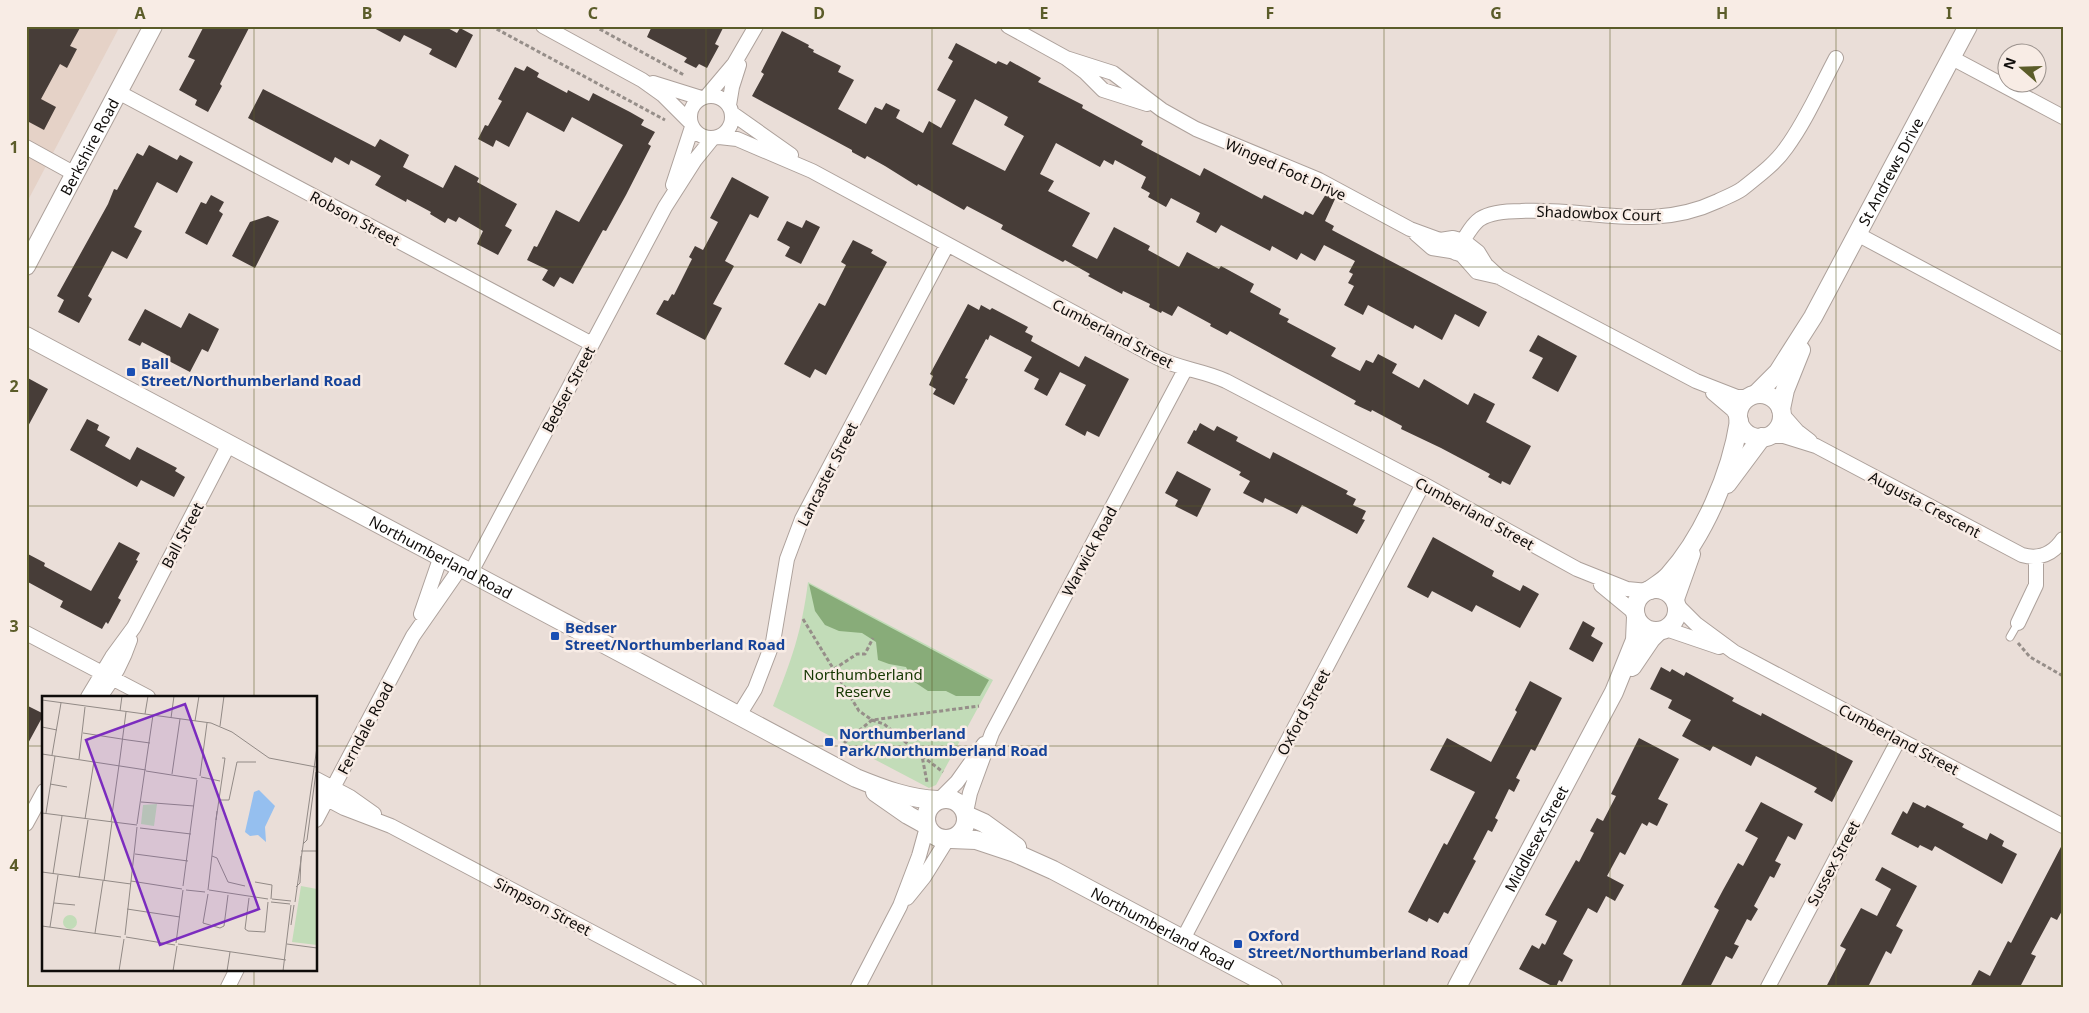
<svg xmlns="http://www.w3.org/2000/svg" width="2089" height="1013" font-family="'Noto Sans',sans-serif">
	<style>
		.built { fill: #e5d2c7 }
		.green { fill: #c2dcb8 }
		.forest { fill: #88ac79 }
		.building { fill: #473d38; fill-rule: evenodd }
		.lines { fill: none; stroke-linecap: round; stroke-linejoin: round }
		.service-casing { stroke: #ada19b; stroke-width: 9 }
		.minor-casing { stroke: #ada19b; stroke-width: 16 }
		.tertiary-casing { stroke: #ada19b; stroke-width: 20 }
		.path { stroke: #968e89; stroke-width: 3; stroke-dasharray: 4 2.5; stroke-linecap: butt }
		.service { stroke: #fff; stroke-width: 7 }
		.minor { stroke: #fff; stroke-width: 14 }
		.tertiary { stroke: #fff; stroke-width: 18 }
		.grid { fill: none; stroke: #5b5c29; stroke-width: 1; stroke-opacity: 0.55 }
		.transit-dot { fill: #1a4fb4; stroke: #f8ece5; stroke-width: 2 }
		.labels { text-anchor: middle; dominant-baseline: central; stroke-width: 5; stroke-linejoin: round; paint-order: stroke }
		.street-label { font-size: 15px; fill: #0f0c0a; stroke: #f8ece5 }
		.transit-label { font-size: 15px; font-weight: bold; fill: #164399; stroke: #f8ece5; text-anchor: start }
		.park-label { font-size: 15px; fill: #163802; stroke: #f8ece5 }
		.inset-road { fill: none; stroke: #928a86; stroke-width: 1 }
		.view { fill: #7b2cbf; fill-opacity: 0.15; stroke: #7b2cbf; stroke-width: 2.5 }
		.inset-edge { fill: none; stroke: #0f0c0a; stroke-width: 2.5 }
		.neatline { fill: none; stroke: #5b5c29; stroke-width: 2 }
		.grid-label { font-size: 16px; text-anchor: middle; font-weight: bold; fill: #5b5c29 }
	</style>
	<rect width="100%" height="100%" fill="#eaded8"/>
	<path class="built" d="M26,26H120L26,204Z"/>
	<path class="green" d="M808,582L993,680L936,785L929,788L773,706C791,662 802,631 808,582Z"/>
	<path class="forest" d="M809,584L989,680L980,696H956L946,691H928L913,681L906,667L889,664L878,660L876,642L862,633L839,631L825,625L815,611Z"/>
	<path class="building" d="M26,26H81L70,46L77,49L67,68L60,64L41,99L56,107L44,130L29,122L26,128Z
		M204,26H250L220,84L222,86L208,112L195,105L197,100L179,90L195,60L188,57Z
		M370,26H444L457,33L460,28L473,35L456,68L429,54L432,49L404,35L400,42Z
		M652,26H724L715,44L719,46L707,68L699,64L696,68L684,62L687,58L647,37Z
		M782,31L809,45L808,47L814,50L813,52L841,66L838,72L854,80L838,109L866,124L875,107L882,110L886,103L900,110L896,118L923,133L929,121L941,128L956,100L937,90L953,61L948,58L956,43L996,64L998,61L1007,65L1010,61L1041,78L1038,82L1083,105L1082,108L1143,141L1141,145L1200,176L1204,168L1262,199L1264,195L1303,215L1305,211L1313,215L1326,194L1335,199L1325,221L1334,226L1332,230L1487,312L1479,327L1455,314L1442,340L1415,325L1413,329L1368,305L1363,315L1344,305L1354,286L1348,283L1353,274L1349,272L1355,261L1324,245L1315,261L1301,253L1297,260L1272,246L1270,251L1221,225L1216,233L1196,222L1200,213L1171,198L1166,207L1148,197L1150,193L1141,188L1146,177L1115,160L1113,165L1104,160L1100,167L1056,143L1040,174L1054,181L1048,191L1090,213L1072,246L1097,259L1114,227L1150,246L1148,250L1179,267L1187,252L1219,269L1221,266L1254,284L1250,292L1281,309L1279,314L1289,319L1287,322L1336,348L1331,356L1360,371L1366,360L1373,363L1378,354L1397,364L1392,373L1419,388L1424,379L1468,405L1474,393L1495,404L1486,422L1531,446L1510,485L1502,481L1501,484L1488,477L1490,474L1441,448L1401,429L1402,426L1372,410L1371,412L1354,404L1356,401L1230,331L1227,335L1210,326L1211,324L1178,306L1172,316L1162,311L1161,313L1149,307L1150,304L1123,291L1122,294L1088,276L1090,274L1065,260L1063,262L1001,229L1003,225L967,206L964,210L918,184L917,186L885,166L867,156L865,159L852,152V150L752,96L764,74L761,72ZM975,99L1008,117L1004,125L1024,136L1005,171L952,144Z
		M527,66L539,73L537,77L567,93L568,90L589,101L593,93L630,112L644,120L641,125L655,132L648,144L651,146L626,195L606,231L603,230L573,284L560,277L554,287L542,280L548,270L527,260L534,246L537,247L556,210L579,222L623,145L572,117L564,132L527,112L509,147L496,140L493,147L478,139L485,125L488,126L502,101L498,99L515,67L524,71Z
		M263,89L375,147L380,139L409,155L403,167L443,188L455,165L479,178L477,182L517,204L505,226L512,230L498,255L477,244L483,231L459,217L456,222L448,218L445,223L430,214L431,212L407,199L406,202L375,185L381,176L351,160L349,165L335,157L332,163L248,118Z
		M149,145L177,160L180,155L193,162L177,193L157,182L134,227L142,231L127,259L112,251L88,296L92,299L79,323L58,312L64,300L57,296L108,204L114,189L117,190L137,153L143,156Z
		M732,177L769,197L758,218L750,214L725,261L734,266L713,304L722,308L705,340L656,314L664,300L668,301L672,294L674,295L692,259L689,257L695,246L703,250L718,222L710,218Z
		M211,195L224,202L219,211L223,214L207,245L185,233L201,202L206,204Z
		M268,216L279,221L255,268L232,256L250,222Z
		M806,220L820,227L801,264L785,256L790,247L777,240L787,221L802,228Z
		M853,240L873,250L871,253L887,262L826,375L815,369L810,378L784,364L819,303L825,306L846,265L841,262Z
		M968,304L979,310L981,305L990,310L992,308L1028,327L1025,332L1033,336L1031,341L1079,367L1085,356L1129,379L1099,437L1087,431L1085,436L1065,425L1086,385L1060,372L1047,396L1034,389L1039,379L1024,371L1032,357L990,335L988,340L986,339L965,378L968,379L954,405L933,394L936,389L929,385L933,376L930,374Z
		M145,309L181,328L189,313L219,329L208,352L202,349L190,372L165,359L167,355L142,342L140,346L128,340Z
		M1538,335L1577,356L1558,392L1532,378L1543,358L1529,351Z
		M26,377L48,389L26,430Z
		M87,419L99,425L97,430L110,437L105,446L130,460L137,447L177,468L175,471L185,477L174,497L141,480L137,487L70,450Z
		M1200,423L1214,431L1217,426L1238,437L1236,441L1270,459L1273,452L1348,491L1346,494L1356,499L1353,505L1366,511L1362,519L1365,520L1357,534L1302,505L1297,514L1265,498L1263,503L1243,493L1250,481L1239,475L1241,472L1187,443L1194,430L1196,431Z
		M1177,471L1211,489L1197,517L1175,506L1178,500L1165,493Z
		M1433,537L1494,571L1492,576L1520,591L1523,585L1539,594L1520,628L1476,605L1472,612L1432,591L1428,598L1407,587Z
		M119,542L140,553L136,560L138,561L118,598L121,600L108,624L106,622L102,629L60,607L63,601L26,581V553L45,563L44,566L91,591Z
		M1583,621L1595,628L1591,636L1603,643L1593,662L1569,649Z
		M1661,667L1670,672L1672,669L1684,676L1686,672L1734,698L1732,701L1761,716L1762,713L1853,761L1832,802L1814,792L1817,788L1756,756L1751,766L1713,746L1710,751L1682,736L1691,720L1668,708L1672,700L1650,689Z
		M1530,681L1562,698L1535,751L1531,749L1516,778L1520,780L1514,792L1509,789L1495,818L1498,820L1492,832L1488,830L1473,859L1476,861L1448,914L1444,912L1438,923L1429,918L1427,922L1408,912L1444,843L1447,845L1475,792L1430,770L1447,738L1491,762L1517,712L1515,710Z
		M26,705L44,714L26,747Z
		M1639,738L1679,759L1658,799L1668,804L1657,826L1649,822L1647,826L1642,823L1625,855L1620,852L1607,876L1624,885L1615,901L1606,896L1597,913L1588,908L1563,954L1573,960L1562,982L1559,980L1556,987H1554L1519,969L1532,945L1539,949L1542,943L1545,945L1557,921L1545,915L1576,860L1579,862L1594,833L1590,831L1597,818L1603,821L1616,796L1611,794Z
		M1761,802L1803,824L1795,840L1788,836L1775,861L1781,864L1774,878L1770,876L1754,906L1758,909L1751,921L1747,919L1734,944L1739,946L1732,959L1726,956L1710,987H1680L1719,910L1714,907L1723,890L1738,863L1743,866L1758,838L1745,831Z
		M1913,802L1925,808L1927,805L1964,824L1962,827L1987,840L1990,833L2004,841L2002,846L2017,854L2002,884L1935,846L1932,851L1920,845L1918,848L1891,834L1903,811L1907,814Z
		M2063,843V909L2057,920L2051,917L2031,954L2036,956L2020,987H1970L1979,970L1990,976L2008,941L2011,943Z
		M1882,867L1917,886L1896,926L1903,930L1891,954L1886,951L1868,987H1826L1846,949L1840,946L1861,908L1877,916L1891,889L1875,880Z"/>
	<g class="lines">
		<defs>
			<path id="service" d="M2010,637L2018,623"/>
			<path id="minor" d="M543,26L642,80L663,95L690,122
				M1008,26L1066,58L1085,72L1103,90L1147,104
				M1066,58L1113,73L1162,110L1196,129L1319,180L1410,229L1440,240L1453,238L1464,241L1478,252L1486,265L1499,277
				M1952,58L2063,117
				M653,83L701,98
				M118,92L592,344
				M690 117a21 21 0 1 1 42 0a21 21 0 1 1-42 0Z
				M707,96L734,64L756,26
				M729,105L732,87L739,65
				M733,114L791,155
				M719,137L737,139L812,171L1156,357C1178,369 1203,370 1226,381L1423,484L1577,569L1627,589L1648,591
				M26,147L75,174
				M673,185L692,127
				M1416,234L1432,248L1451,251L1462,255L1477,272L1499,277L1696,381L1737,397H1749
				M1857,234L2063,344
				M1456,253C1463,242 1470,226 1480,219C1491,212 1508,211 1521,211C1590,207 1650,233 1718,201C1726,197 1735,194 1742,189C1757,177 1775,164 1786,148C1806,121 1820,88 1836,58
				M1713,393L1733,410L1739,419
				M1782,414L1797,431L1810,441
				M1769,436H1784L1816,446L2022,555C2039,560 2053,554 2063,539
				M471,572L665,207L695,160L712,139
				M1601,585L1635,613
				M1678,606L1696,624L1734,652L2063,826
				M421,614L441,556
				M2018,623L2036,585V558
				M1666,629L1719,647
				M26,633L148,697
				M88,697L112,657L134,627L229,444
				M100,697C114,678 123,661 130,640
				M739,715L755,689L773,642L787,559L802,519L947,245
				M316,779L350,797L374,814
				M316,793L344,808L391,826L696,987
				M940,799L957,782L984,744
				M966,812L970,793L992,733L1186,368
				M316,820L413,636L461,567
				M26,824L44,791
				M907,898L924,877L947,840
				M1183,939L1423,484
				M228,987L237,969
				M858,987L900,906L919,856L927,827
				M1768,987L1899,739"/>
			<g id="tertiary">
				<path id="s1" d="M26,266L153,26"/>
				<path id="s2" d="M26,336L856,778C883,789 909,799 938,800"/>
				<path id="s3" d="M1756,394L1778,372L1813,317L1968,26"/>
				<circle cx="1760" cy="416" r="22"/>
				<path d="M1781,409L1785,390L1801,350"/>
				<path d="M1727,484L1762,437"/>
				<circle cx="1656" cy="610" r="21"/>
				<path d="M1650,590C1656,585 1664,581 1669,575C1704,536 1731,473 1739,421"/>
				<path d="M1675,599L1691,554"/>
				<path d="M1632,667L1651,639L1659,631"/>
				<path d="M875,792L908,815L926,825"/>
				<circle cx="946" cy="819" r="20"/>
				<path d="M966,815L984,823L1017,847"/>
				<path id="s4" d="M951,839L976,840L1015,853L1053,870L1273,987"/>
				<path id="s5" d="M1457,987L1614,692L1635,640L1636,617"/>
			</g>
		</defs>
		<use href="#service" class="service-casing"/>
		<use href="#minor" class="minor-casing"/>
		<use href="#tertiary" class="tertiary-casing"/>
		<path class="path" d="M491,26L665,120
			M594,26L684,75
			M803,619L859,711L872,720L884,724L922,756L927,782
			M2018,643L2030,657L2063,676
			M834,669L857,654H865L873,638
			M844,743L872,720L979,706
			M922,756L943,772"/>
		<use href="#service" class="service"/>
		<use href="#minor" class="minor"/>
		<use href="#tertiary" class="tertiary"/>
	</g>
	<path class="grid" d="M254,26V697M480,26V987M706,26V987M932,26V987M1158,26V987M1384,26V987M1610,26V987M1836,26V987M26,267H2063M26,506H2063M26,746H44M316,746H2063M254,969V987"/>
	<g class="transit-dot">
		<rect x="126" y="367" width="10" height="10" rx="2.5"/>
		<rect x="550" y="631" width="10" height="10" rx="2.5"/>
		<rect x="824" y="737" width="10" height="10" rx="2.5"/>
		<rect x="1233" y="939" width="10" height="10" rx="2.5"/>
	</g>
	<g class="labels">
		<g class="street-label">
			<text stroke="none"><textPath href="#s1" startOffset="135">Berkshire Road</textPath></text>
			<text transform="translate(1286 169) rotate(24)">Winged Foot Drive</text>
			<text stroke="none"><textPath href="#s3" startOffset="261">St Andrews Drive</textPath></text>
			<text transform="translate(1599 213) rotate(2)">Shadowbox Court</text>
			<text transform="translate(355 218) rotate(28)">Robson Street</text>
			<text transform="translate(1113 333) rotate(27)">Cumberland Street</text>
			<text transform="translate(568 389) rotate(-62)">Bedser Street</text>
			<text transform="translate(827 474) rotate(-63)">Lancaster Street</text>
			<text transform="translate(1925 504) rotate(28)">Augusta Crescent</text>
			<text transform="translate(1475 513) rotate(29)">Cumberland Street</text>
			<text transform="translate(182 535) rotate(-62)">Ball Street</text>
			<text transform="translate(1089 551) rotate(-62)">Warwick Road</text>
			<text stroke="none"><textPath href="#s2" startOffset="470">Northumberland Road</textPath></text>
			<text transform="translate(1303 712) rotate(-62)">Oxford Street</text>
			<text transform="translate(365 728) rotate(-62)">Ferndale Road</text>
			<text transform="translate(1899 739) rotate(28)">Cumberland Street</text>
			<text stroke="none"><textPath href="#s5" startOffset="168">Middlesex Street</textPath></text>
			<text transform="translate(1833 863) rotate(-62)">Sussex Street</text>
			<text transform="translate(543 906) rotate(28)">Simpson Street</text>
			<text stroke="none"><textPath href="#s4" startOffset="232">Northumberland Road</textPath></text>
		</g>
		<g class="transit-label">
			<text x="141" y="363">Ball<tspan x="141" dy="17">Street/Northumberland Road</tspan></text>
			<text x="565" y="627">Bedser<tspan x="565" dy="17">Street/Northumberland Road</tspan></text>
			<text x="839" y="733">Northumberland<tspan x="839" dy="17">Park/Northumberland Road</tspan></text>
			<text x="1248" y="935">Oxford<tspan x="1248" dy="17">Street/Northumberland Road</tspan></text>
		</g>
		<g class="park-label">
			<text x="863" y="674">Northumberland<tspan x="863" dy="17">Reserve</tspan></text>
		</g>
	</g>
	<g transform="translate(42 696)">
		<rect width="275" height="275" fill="#eaded8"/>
		<path d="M115,108L112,130L99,128L101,109ZM259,190L275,193V249L250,246ZM21 226a7 7 0 1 1 14 0a7 7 0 1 1-14 0Z" fill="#c2dcb8"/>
		<path d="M217,94L233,110L223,131L224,146L216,139L208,140L203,136L212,96Z" fill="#95bfef"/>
		<path class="inset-road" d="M0,4L169,27L190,36L227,62L274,71M78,15L80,0M103,18L106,0M129,22L132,0M153,25L157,0M178,30L182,0M0,31L15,34M41,37L86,44M86,44L108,47M0,58L104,74M10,59L19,7M78,62L84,16M37,63L43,11M104,75L155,83M130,78L138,23M158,80L165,27M159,81L178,85M8,88L25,91M177,104H187L195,66H214M99,106L152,110M0,117L95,129M4,117L13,60M43,123L52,65M174,124L183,62H180M69,126L78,62M95,128L111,19M98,132L149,138M261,148L265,144L274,76M259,155H275M93,158L146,165M170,160L175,162L186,186L203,190M0,176L89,188M11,178L20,120M37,182L46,124M62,185L70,126M89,185L140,193M213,186L230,189L229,203M141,190L155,84M254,191L258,187L259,160M144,194L163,196M166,194L175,115M167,194L226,203M166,198L161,227L178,232L182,230L186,199M207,202L203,233L206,235L223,236L226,206M230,203L249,205M229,206L248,208M253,206L275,51M12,207L33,209M85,213L138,221M249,229L252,209M0,230L79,241M8,231L16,179M53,237L61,185M83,239L95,131M84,241L133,249M134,247L141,194M136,248L244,264M245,248L275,252M77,275L82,243M131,275L135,250M185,275L188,256M241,275L249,209"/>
		<path class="view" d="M143,8L217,213L118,249L44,44Z"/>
		<rect width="275" height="275" class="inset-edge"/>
	</g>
	<rect width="2089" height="1013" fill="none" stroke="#f8ece5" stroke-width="55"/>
	<g transform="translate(2022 68) rotate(290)"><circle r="24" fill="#f8ece5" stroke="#9b928d"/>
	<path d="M0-4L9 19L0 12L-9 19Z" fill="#5b5c29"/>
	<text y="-8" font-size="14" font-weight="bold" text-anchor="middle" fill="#0f0c0a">N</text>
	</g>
	<rect x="28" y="28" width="2034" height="958" class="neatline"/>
	<g class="grid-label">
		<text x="140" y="19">A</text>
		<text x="367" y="19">B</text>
		<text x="593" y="19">C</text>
		<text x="819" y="19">D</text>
		<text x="1044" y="19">E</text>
		<text x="1270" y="19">F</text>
		<text x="1496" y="19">G</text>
		<text x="1722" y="19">H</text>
		<text x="1949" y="19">I</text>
		<text x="14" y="153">1</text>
		<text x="14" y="392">2</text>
		<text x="14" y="632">3</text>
		<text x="14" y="871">4</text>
	</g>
</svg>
